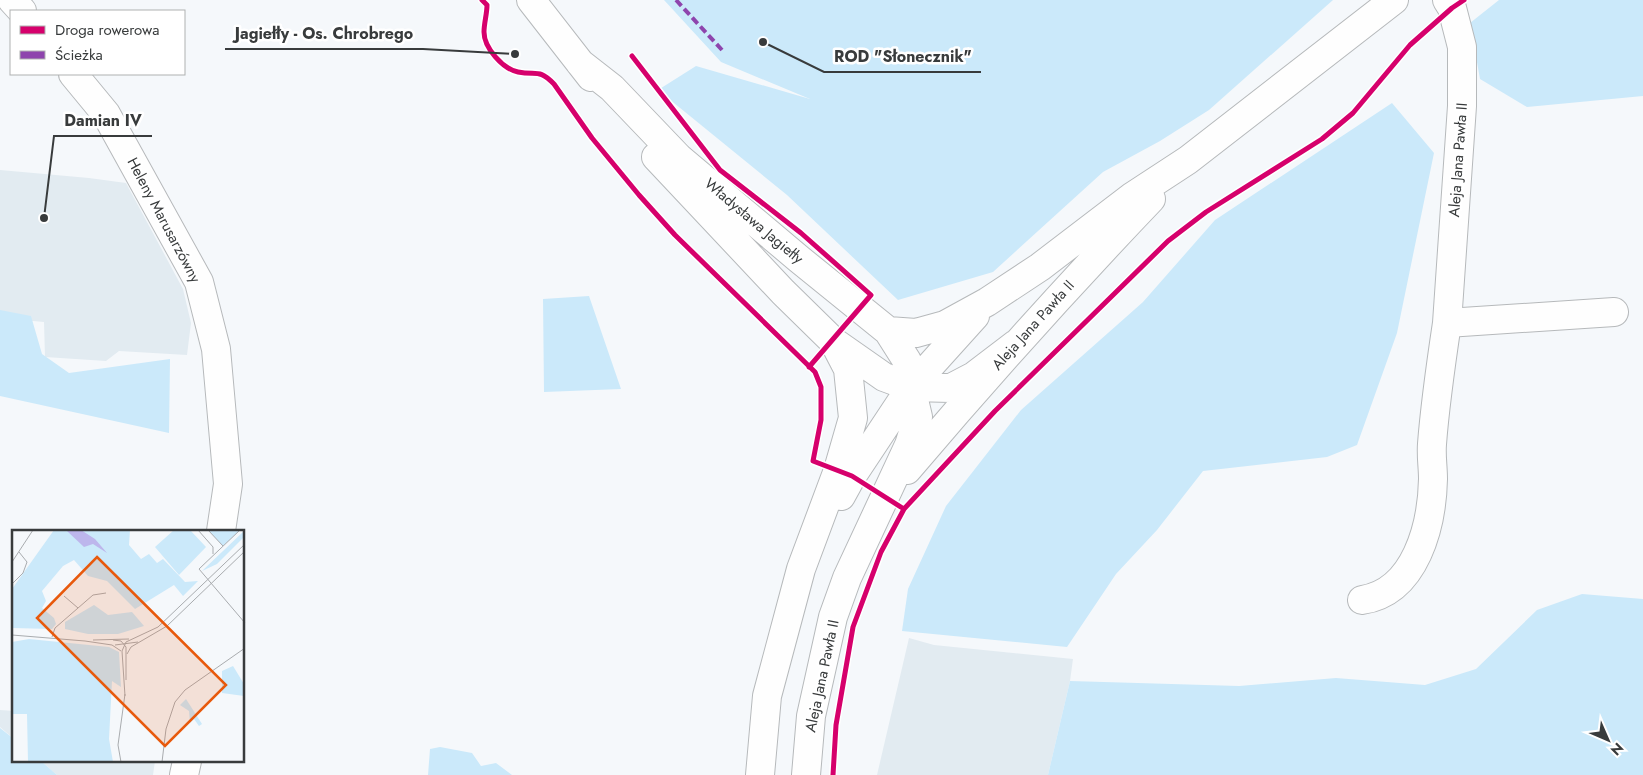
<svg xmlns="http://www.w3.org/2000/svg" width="1643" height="775" font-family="Jost,sans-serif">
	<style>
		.built { fill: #e2ebf1 }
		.green { fill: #cbe9fa }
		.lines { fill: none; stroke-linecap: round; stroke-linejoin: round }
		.minor-casing { stroke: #b6b9bb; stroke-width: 30 }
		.minor { stroke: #fefefe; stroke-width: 28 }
		.quiet { stroke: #8e44ad; stroke-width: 4; stroke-dasharray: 8 4; stroke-linecap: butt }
		.cycleway-casing { stroke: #fff; stroke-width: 8 }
		.cycleway { stroke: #d6006c; stroke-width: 5 }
		.labels { text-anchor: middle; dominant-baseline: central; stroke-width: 5; stroke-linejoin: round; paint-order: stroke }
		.street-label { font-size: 15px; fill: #383b3c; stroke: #fff }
		.inset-road { fill: none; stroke: #a9acaf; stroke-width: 1 }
		.view { fill: #e8590c; fill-opacity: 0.15; stroke: #e8590c; stroke-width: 2.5 }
		.inset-edge { fill: none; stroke: #383b3c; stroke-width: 2.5 }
		.leader { fill: none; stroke: #383b3c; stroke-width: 2 }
		.callout-dot { fill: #383b3c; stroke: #fff; stroke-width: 2 }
		.callout-label { font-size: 16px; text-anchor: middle; font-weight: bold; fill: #383b3c; stroke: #fff; stroke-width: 5; stroke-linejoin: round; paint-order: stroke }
	</style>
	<rect width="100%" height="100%" fill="#f5f8fb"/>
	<path class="built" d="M0,170L89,178L126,183L183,289L191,323L187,355L119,351L106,361L45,357L44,322L0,318Z
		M909,638L934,645L1073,659L1070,681L1048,775H877Z
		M0,710L14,711V739L0,727Z
		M41,761H155L153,775H57Z"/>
	<path class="green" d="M664,0H1333L1209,110L1160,141L1103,172L993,272L898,300L787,195L658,90L696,66L810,99L721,62Z
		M1499,0H1643V96L1527,107L1480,79L1470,23Z
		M1392,103L1434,153L1397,333L1357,445L1327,457L1203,471L1157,530L1116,574L1067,647L902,631L908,589L946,506L1021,410L1143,302L1215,220Z
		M589,296L621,389L544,392L543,299Z
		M0,310L31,316L42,354L69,373L170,359L169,433L0,396Z
		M1582,594L1643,599V775H1048L1070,681L1239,686L1336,678L1425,685L1476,669L1537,610Z
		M0,728L14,739V761H41L57,775H0Z
		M440,747L472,753L481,766L496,763L512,775H428L430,749Z"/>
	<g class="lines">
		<defs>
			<path id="minor" d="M12,0L22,11
				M531,0L591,77
				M580,63L612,88L679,158L799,259L888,331L907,361L911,387L918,417L909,445L847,578L833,617L811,716L806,775
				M73,74L106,114L199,282L216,349L228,484L221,531
				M656,157L783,292L834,342L884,377L911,387L951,388L974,376L1016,344
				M1447,323L1614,312
				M888,331L916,333L945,325L987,302L1040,267L1133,196L1188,160L1394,0
				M907,470C986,377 1067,287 1151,199
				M841,496L852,476L911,387L975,316
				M1362,600C1416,592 1432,525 1433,479C1433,467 1431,456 1432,444C1435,404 1441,363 1447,323L1462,106V47L1452,8L1447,0
				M184,775L187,761
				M760,775L767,696L801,569L838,470L853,418L848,369L834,342"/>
		</defs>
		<use href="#minor" class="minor-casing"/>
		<use href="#minor" class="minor"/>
		<path class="quiet" d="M676,0L722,50"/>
		<defs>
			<path id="cycleway" d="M482,0L487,5C487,14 484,23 484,32C484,48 503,69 518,72C537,76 538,68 554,84L592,138L639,195L675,235L815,372L821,387V420L813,461L852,476L904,509
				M632,56L720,170L801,233L871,295L809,367
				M833,775L836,725L853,627L881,552L904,509L995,411L1168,241L1206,212L1322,139L1353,113L1410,45L1452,8L1464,0"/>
		</defs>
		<use href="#cycleway" class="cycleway-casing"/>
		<use href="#cycleway" class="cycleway"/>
	</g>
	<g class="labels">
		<g class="street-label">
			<text transform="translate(1458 160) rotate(-86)">Aleja Jana Pawła II</text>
			<text transform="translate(164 220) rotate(62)">Heleny Marusarzówny</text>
			<text transform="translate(754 221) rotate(40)">Władysława Jagiełły</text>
			<text transform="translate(1033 325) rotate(-48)">Aleja Jana Pawła II</text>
			<text transform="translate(822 676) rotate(-78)">Aleja Jana Pawła II</text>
		</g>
	</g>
	<g transform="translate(12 530)">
		<rect width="232" height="232" fill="#f5f8fb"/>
		<path d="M42,0H118L117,15L129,29L137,24L145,33L151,29L173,52L186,51L171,66L162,55L123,79L95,51L76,46L62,30L51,36L30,61L34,71L30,78L42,88L44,94L40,99L0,98V59ZM162,0H178L194,17L167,45L143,17ZM196,0H228L211,16ZM232,1V7L205,34L190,41ZM82,75L96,85L120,82L132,96L106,104H76L53,99V92ZM17,109L97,117L107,122L109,157L100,151L97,209L101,232H16L15,184H0V112ZM221,136L232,154V166L210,163V141ZM174,169L190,194L187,196L182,189L178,193L177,181L168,175Z" fill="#cbe9fa"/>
		<path d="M69,0L83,9L95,23L81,14L72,17L55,1Z" fill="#bdb6ec"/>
		<path class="inset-road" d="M186,0L201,17V24M196,0L211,16M228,0L187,39L233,93M0,32L21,0M0,54L11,43L15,32L7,22M52,66L66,78M0,105L73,111L100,115L109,121M40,107L43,98L81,65L94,63M81,110L117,109M101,110L109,111L114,117V150M103,115L126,112M115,124L119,117L155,96L233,21M113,166L110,121L114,112L146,97L233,14M109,232L106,215L113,164M150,232L154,199L163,172L173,160L233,118"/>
		<path class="view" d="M85,27L214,155L153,216L25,88Z"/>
		<rect width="232" height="232" class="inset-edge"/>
	</g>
	<path class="leader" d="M515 54L423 49H225M763 42L824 72H981M44 218L54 136H152"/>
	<g class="callout-dot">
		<circle cx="515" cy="54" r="5"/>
		<circle cx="763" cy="42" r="5"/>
		<circle cx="44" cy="218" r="5"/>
	</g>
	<g class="callout-label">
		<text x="324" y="39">Jagiełły - Os. Chrobrego</text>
		<text x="903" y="62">ROD "Słonecznik"</text>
		<text x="103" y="126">Damian IV</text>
	</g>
	<rect x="10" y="10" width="175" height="65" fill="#ffffff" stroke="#afb1b1"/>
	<rect x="20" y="26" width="25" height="8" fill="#d6006c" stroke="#afb1b1"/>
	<text x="55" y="35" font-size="15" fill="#383b3c">Droga rowerowa</text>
	<rect x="20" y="51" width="25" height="8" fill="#8e44ad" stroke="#afb1b1"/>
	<text x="55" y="60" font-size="15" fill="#383b3c">Ścieżka</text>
	<g transform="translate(1608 740) rotate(135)" stroke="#ffffff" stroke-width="4" paint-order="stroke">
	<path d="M0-4L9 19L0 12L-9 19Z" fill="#383b3c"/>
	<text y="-8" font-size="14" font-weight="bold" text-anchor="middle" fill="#383b3c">N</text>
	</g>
</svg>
